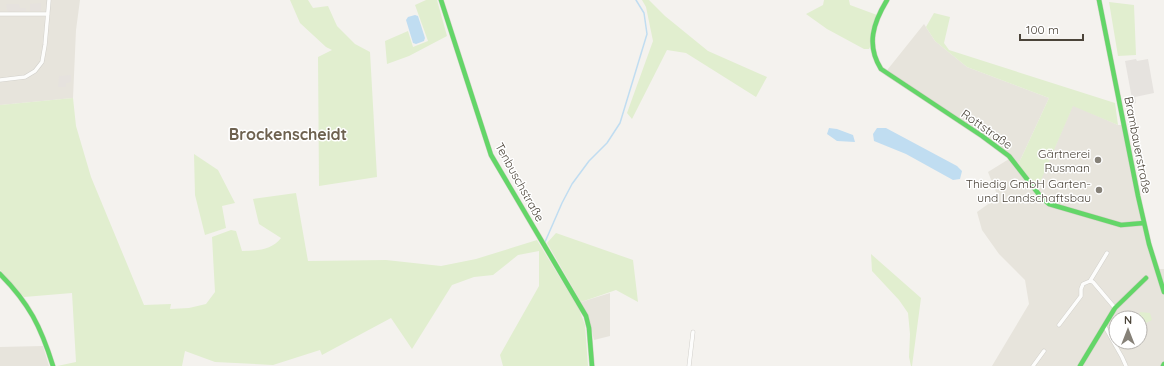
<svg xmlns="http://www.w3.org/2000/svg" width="1164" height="366" font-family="Quicksand,sans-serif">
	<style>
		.residential { fill: #e7e4dc; fill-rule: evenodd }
		.industrial { fill: #e6e2de }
		.green { fill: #e1eecf }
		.parking { fill: #e6e3df }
		.water { fill: #c0ddf1 }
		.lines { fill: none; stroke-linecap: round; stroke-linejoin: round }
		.stream { stroke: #c0ddf1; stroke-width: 1.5 }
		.street-casing { stroke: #d2d0cb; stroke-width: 4.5 }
		.fast-casing { stroke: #d3cfc5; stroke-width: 5.5 }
		.street { stroke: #fdfdfc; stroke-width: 3.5 }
		.fast { stroke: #63d668; stroke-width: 4.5 }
		.poi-dot { fill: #868178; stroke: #fff; stroke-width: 1.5 }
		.labels { text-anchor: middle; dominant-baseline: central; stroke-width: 3; stroke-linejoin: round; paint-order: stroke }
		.street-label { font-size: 12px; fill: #4b4439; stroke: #fff }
		.poi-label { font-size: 12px; fill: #4b4439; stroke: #fff; text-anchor: end }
		.district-label { font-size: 16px; font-weight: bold; fill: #6e6250; stroke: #fff }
	</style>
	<rect width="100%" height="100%" fill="#f4f2ee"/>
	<path class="residential" d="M0,0H80L76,30L73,98L0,105Z
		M924,24L935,41L967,67L1049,98L1018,165L1038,186L1073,105L1118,125H1123L1153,251L1159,269H1164V366H992L1029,304L1025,280L999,254L982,230L977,212L998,197L988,172L1009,159L976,134L885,75L888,69ZM1116,318H1140V342H1116Z
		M610,293V336L594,340L590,322L581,302Z
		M43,346L49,366H0V347Z"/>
	<path class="industrial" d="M41,3V11H30V4Z
		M6,4H19L20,8H26V11L9,12L7,10Z
		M71,75V82L66,83V87H58L59,76Z"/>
	<path class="green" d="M290,0H308L313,8L328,6L337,26L355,44L370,52L377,177L319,186L318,57L332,50L326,47L300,23Z
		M426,0H437L447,36L409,56L387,64L385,41L408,31L413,47L428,41L415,5Z
		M642,0H649L665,16L708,51L767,77L756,97L686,53L667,50L632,119L627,113L653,41L646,7Z
		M824,0H849L850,5L877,15L870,47L869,49H864L827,29L806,14L823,5Z
		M1109,2L1134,5L1136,55L1118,56Z
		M934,13L950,17L944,43L949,50L1115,103L1118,125L1073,106L1038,187L1018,165L1049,98L967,67L935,41L926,27Z
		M73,98L76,126L91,177L144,305L171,304L170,309L189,308L206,304L215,292L212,237L231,230L236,231L242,251C256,251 272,250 281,238L259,224L253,199L296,193L308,261L386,260L441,266L476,259L537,240L579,309L585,325L588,366H503L500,355L539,286V251L518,255L493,275L474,277L452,285L412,349L391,318L322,355L320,350L273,365L215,362L185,351L182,366H57L76,362L72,293L24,297L0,270V105Z
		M194,154L218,170L235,203L222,206L226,228L205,235L195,195Z
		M556,233L633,260L638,302L616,290L581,302L547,243Z
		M871,254L921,298L912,366H911L909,357L910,334L908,313L899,300L872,271Z
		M1140,312L1150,313L1152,320L1142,325L1140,318H1138Z"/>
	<path class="parking" d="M1136,59L1137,61L1148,59L1154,93L1135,97L1136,103L1133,104L1125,61Z"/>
	<path class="water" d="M415,15L418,16L425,38L424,41L416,44L413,43L406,20L408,17Z
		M829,128L837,129L853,135L855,142L837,141L827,134Z
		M877,128H886L957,166L962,171L960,179L953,180L906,154L874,141L873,134Z"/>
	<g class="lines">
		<path class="stream" d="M545,242L562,203L572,184L589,161L607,143L620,123L647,34L644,13L636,0"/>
		<defs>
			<path id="street" d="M0,14H48
				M0,80L25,77L35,71L42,62L45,45L49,0
				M1090,281L1107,253
				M1059,325L1081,296V289L1083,284L1090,281L1093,282L1115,308
				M1105,327L1122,357L1126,366
				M689,366L693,332
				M1033,366L1044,351"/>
			<path id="fast" d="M441,0L491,155L586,316L589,328L592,366
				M887,0C873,23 866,45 881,69L982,136L1009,156L1041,197L1049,204L1121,225L1144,223
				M1099,0L1138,196L1149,244L1164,292
				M0,274C29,303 41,327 53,366
				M1080,366L1115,308L1146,278
				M1163,366L1164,364"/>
		</defs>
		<use href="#street" class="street-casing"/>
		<use href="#fast" class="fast-casing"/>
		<use href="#street" class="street"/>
		<use href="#fast" class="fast"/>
	</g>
	<g class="poi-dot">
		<circle cx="1098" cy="160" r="4"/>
		<circle cx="1099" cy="190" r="4"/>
	</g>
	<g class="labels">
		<g class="street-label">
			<text transform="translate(987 129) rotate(35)">Rottstraße</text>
			<text transform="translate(1138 145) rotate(79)">Brambauerstraße</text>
			<text transform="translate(520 182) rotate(61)">Tenbuschstraße</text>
		</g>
		<g class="poi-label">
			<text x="1090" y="153">Gärtnerei<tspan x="1090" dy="14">Rusman</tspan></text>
			<text x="1091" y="183">Thiedig GmbH Garten-<tspan x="1091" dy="14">und Landschaftsbau</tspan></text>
		</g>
		<g class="district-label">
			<text x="288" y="134">Brockenscheidt</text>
		</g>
	</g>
	<g transform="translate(1128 330)"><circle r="19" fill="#ffffff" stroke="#b7b4b0"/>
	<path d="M0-3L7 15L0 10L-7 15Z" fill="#868178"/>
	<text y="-6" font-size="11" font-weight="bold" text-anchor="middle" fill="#4b4439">N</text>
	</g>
	<path d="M1020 34v6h63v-6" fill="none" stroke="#4b4439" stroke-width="2"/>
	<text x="1026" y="34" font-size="12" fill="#4b4439" stroke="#ffffff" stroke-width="3" paint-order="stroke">100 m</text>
</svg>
